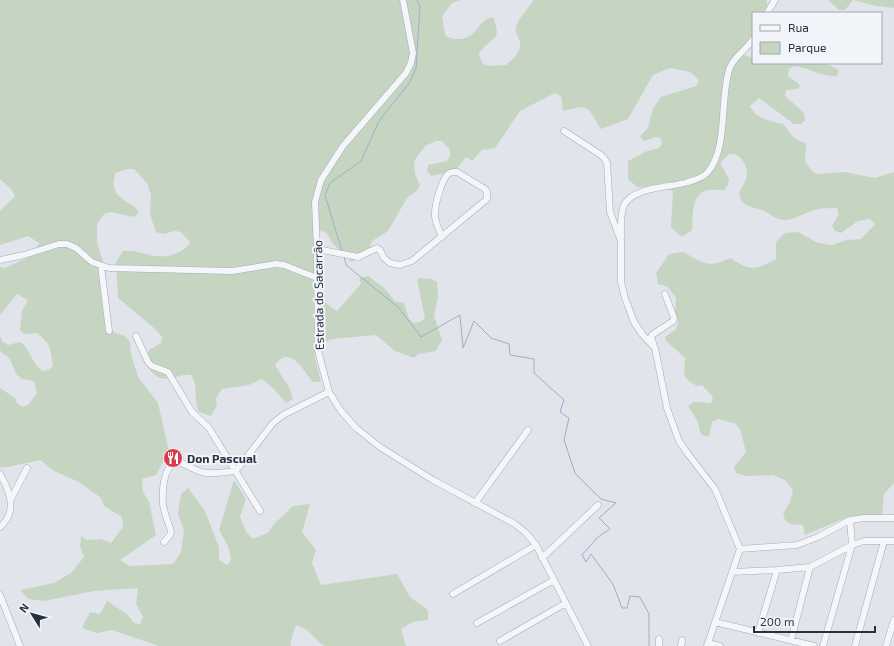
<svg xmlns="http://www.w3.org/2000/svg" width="894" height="646" font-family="'Exo 2',sans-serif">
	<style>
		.green { fill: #c6d5c1 }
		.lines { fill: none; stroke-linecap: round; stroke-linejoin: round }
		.stream { stroke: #99b0cd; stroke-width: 1 }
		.minor-casing { stroke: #a6abb6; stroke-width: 7 }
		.minor { stroke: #f4f6f9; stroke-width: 6 }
		.labels { text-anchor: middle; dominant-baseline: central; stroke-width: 4; stroke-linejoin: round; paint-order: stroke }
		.street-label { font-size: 12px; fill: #283144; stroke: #f1f4f8 }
		.poi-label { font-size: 12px; font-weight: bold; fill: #283144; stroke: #f1f4f8; text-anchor: start }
	</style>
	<rect width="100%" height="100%" fill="#e1e4eb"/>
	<path class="green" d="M0,0H460L452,3L442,16L445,35C450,39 453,39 460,39C479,37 477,20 493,17C503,43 491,36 479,53C482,71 491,65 506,65C512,60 522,51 520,42C518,36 515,33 516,27C518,19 529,7 534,0H766L769,10L768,13H753V36L745,48L744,55L750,57L753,56V63H824L839,70L837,76C822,77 809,68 794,66L789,69L788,76L800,85L798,89L786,90L785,96L804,113L805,120L801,124H794L759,98L750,106C757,120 770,121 783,124L794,138L806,144L805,162L813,172L818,174L844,172L875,178L894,172V483L884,494L882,515L850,516L805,535L803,525L790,524L785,520L783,514L790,502L793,490L785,480L773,475L747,476L736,473L734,467L746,452L740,429L736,424L718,419L712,422L709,436H703L700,432L698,422L688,406L693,402L711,403L713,397L702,385L697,386C681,378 684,375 685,358L666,341L665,337L676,329L678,323L675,311L676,298L668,287L658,284L656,273L669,254L683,252C704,263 707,269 730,258C751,271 753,271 776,259V242L785,233L798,232L818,243L832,245L847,240L861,239L875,224L870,219L858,221L841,233L835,231L832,226L839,214L837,208C831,208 825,208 819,209C809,210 793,221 784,220C774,219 770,213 762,210C754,207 743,207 740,197C736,186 756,181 742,160C739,155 735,154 729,154L720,163L729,179L728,185L724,190C718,190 710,189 704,191C691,198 693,218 692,230L682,237L671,227L673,191L662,187H637L628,179V161L647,151L659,148L662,144L661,138L656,137L644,141L640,136L648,128L653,108L661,97L696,86L699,80L690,72L670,68L653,75L628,119L601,129C586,105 591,104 563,111L561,96L555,93L520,111L495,148L482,150L472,161L466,157L455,171L431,176L427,171L428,165L447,161L450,156V150L442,141H436L425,146L414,161L415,174L420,185L417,190L407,198L388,231L372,241L370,245L372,248L352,262L333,244L326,232L320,231L316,235L320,293L327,304L337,311L361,284L359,278L368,276L383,287L395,301L404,303L409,319L414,323L420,322L425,318L417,280L418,278L431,279L437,282L438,297L434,316L442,340L436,351L418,354L414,358L395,351L376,335L332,339L326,342L318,353L314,354L321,382H313C302,369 290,344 275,365L290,389L293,399L286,403L272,387L262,379L249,385L222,389L216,398L217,405L211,416L199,412C193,400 199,386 191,375C179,373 166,384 155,375C147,368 147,366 146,356L149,350L161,343L162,337L154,328L118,298L116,262L123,251C134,250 144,254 154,256C167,258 183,254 190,242L181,232L175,231L163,234L156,232L150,214L151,195L147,183L134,169H128L115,173C115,177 113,182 114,186C116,201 133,201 139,213L134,217L110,212L104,214L97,224V243L105,267L100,281L104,288L107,321L113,332L125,336L130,342L131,354L138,377L158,403L169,451L156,475L142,479L143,492L149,502L156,535L120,560L130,566L173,564L181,552L184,530L178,514L181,494L188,488L205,511L219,547V560L228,565L231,559L229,548L219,530L234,480L246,499L240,517L246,532L253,539L268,533L275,523L293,506L310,504L302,532L316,550L312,563L321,585L397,574L410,597L428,610V620L413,622L401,629L406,646H324L319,642L307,630L296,625L290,644L291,646H159L112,630L97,633L82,628L90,612L100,614L107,601L128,615L134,623L140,624L143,617L136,604L138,588L94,591L44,601L29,599L20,590L54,583L71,573L84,557L80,546L81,536L87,540L101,539L111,543L123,527L122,517L104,506L101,498L79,482L54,471L40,460L8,467H0V388L15,398L18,404L23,407L29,404L37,393L34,381L22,379L17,375L9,358L0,351V336L3,342L8,345L20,342C31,349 31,364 43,371L49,370L53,366C50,348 52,345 37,333L24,334L20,330L22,311L28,300L17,294L0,315V267L5,268L33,255L39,243L28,236L0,245V211L15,196L12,190L0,179Z
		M828,0H894V8L877,6L853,0L845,10H839Z"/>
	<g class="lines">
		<path class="stream" d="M342,251L325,195L330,183L361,161L379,121L410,82L416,68L420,7L417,0
			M344,256L346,265L399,308L421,337L460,315L463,348L474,321L491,338L509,344L510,355L534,359V373L564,400L560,412L569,418L564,440L575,473L601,499L616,503L599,518L610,529L598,537L582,555L586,562L591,554L613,584L622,608H627L630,596L640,597L649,614V646"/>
		<defs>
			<path id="minor" d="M403,0L413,53L411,63L406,73L343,146L321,180L315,202L317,249L318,351L329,392L341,411L356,428L380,447L433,480L515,524L526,533L536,545L588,646
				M767,13L775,0
				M564,131L601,155L604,158L607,163L610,212L621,241V282L625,298L634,322L642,334L655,348L667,408L679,441L688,454L715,489L740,549L707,646
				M621,238C621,228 620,214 624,205C634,186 671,188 688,182C695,180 702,178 707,173C729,149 719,97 730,67C735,56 747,49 753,39
				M317,249L358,257L377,248L380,250L384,258L390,263L400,265L412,261L487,199V192L485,189L457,172C454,172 451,171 448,174C442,179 435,204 435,213C434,221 439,229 442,237
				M0,260L24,255L59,244H67L76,248L92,262L109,268L232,271L276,264L284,265L317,278
				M101,266L109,331
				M136,336L148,362L152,366L168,372L192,412L209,428L260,511
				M654,346L651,337L652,335L673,321L674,318L665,294
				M0,474C10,491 18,512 0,527
				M11,499L27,468
				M475,503L528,430
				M164,542L170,535L171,531C168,522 164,513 163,504C162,491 163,468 176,461C185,463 192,469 201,472C212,475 226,472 236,471L273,423L283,415L329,392
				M740,549L797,545L818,537L850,520L864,518H894
				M542,558L598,505
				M732,572L777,570L810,567L852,545L864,541H894
				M453,594L536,545
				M0,595L20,646
				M715,622L814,646
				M477,623L554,580
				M758,633L777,570
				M791,640L810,567
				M500,641L566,603
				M708,643L720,646
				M659,646V639
				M681,646L682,640
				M823,646L852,545L850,520
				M855,646L884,541
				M886,646L894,620"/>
		</defs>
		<use href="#minor" class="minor-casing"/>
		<use href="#minor" class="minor"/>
	</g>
	<defs>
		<symbol id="restaurant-disc" viewBox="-11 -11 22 22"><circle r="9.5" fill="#d93d4d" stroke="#f1f4f8"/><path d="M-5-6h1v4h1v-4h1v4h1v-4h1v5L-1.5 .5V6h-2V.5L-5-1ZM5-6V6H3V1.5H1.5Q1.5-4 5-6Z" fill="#fff"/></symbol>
	</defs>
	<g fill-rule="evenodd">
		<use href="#restaurant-disc" x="162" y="447" width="22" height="22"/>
	</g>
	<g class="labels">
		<g class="street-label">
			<text transform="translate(318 295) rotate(-91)">Estrada do Sacarrão</text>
		</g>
		<g class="poi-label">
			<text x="187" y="458">Don Pascual</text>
		</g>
	</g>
	<rect x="752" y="12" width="130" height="52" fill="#f1f4f8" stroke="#a1a6b0"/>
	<rect x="760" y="25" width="20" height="6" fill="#f4f6f9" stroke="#a1a6b0"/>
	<text x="788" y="32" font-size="12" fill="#283144">Rua</text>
	<rect x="760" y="42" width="20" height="12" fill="#c6d5c1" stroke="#a1a6b0"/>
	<text x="788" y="52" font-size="12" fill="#283144">Parque</text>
	<g transform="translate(32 614) rotate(307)" stroke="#f1f4f8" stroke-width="3" paint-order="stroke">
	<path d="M0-3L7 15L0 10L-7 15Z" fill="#283144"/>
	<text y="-6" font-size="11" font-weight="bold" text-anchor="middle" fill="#283144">N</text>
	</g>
	<path d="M754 626v6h121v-6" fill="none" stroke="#283144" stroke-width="2"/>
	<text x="760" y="626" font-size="12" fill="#283144" stroke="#f1f4f8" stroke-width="3" paint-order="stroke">200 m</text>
</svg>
